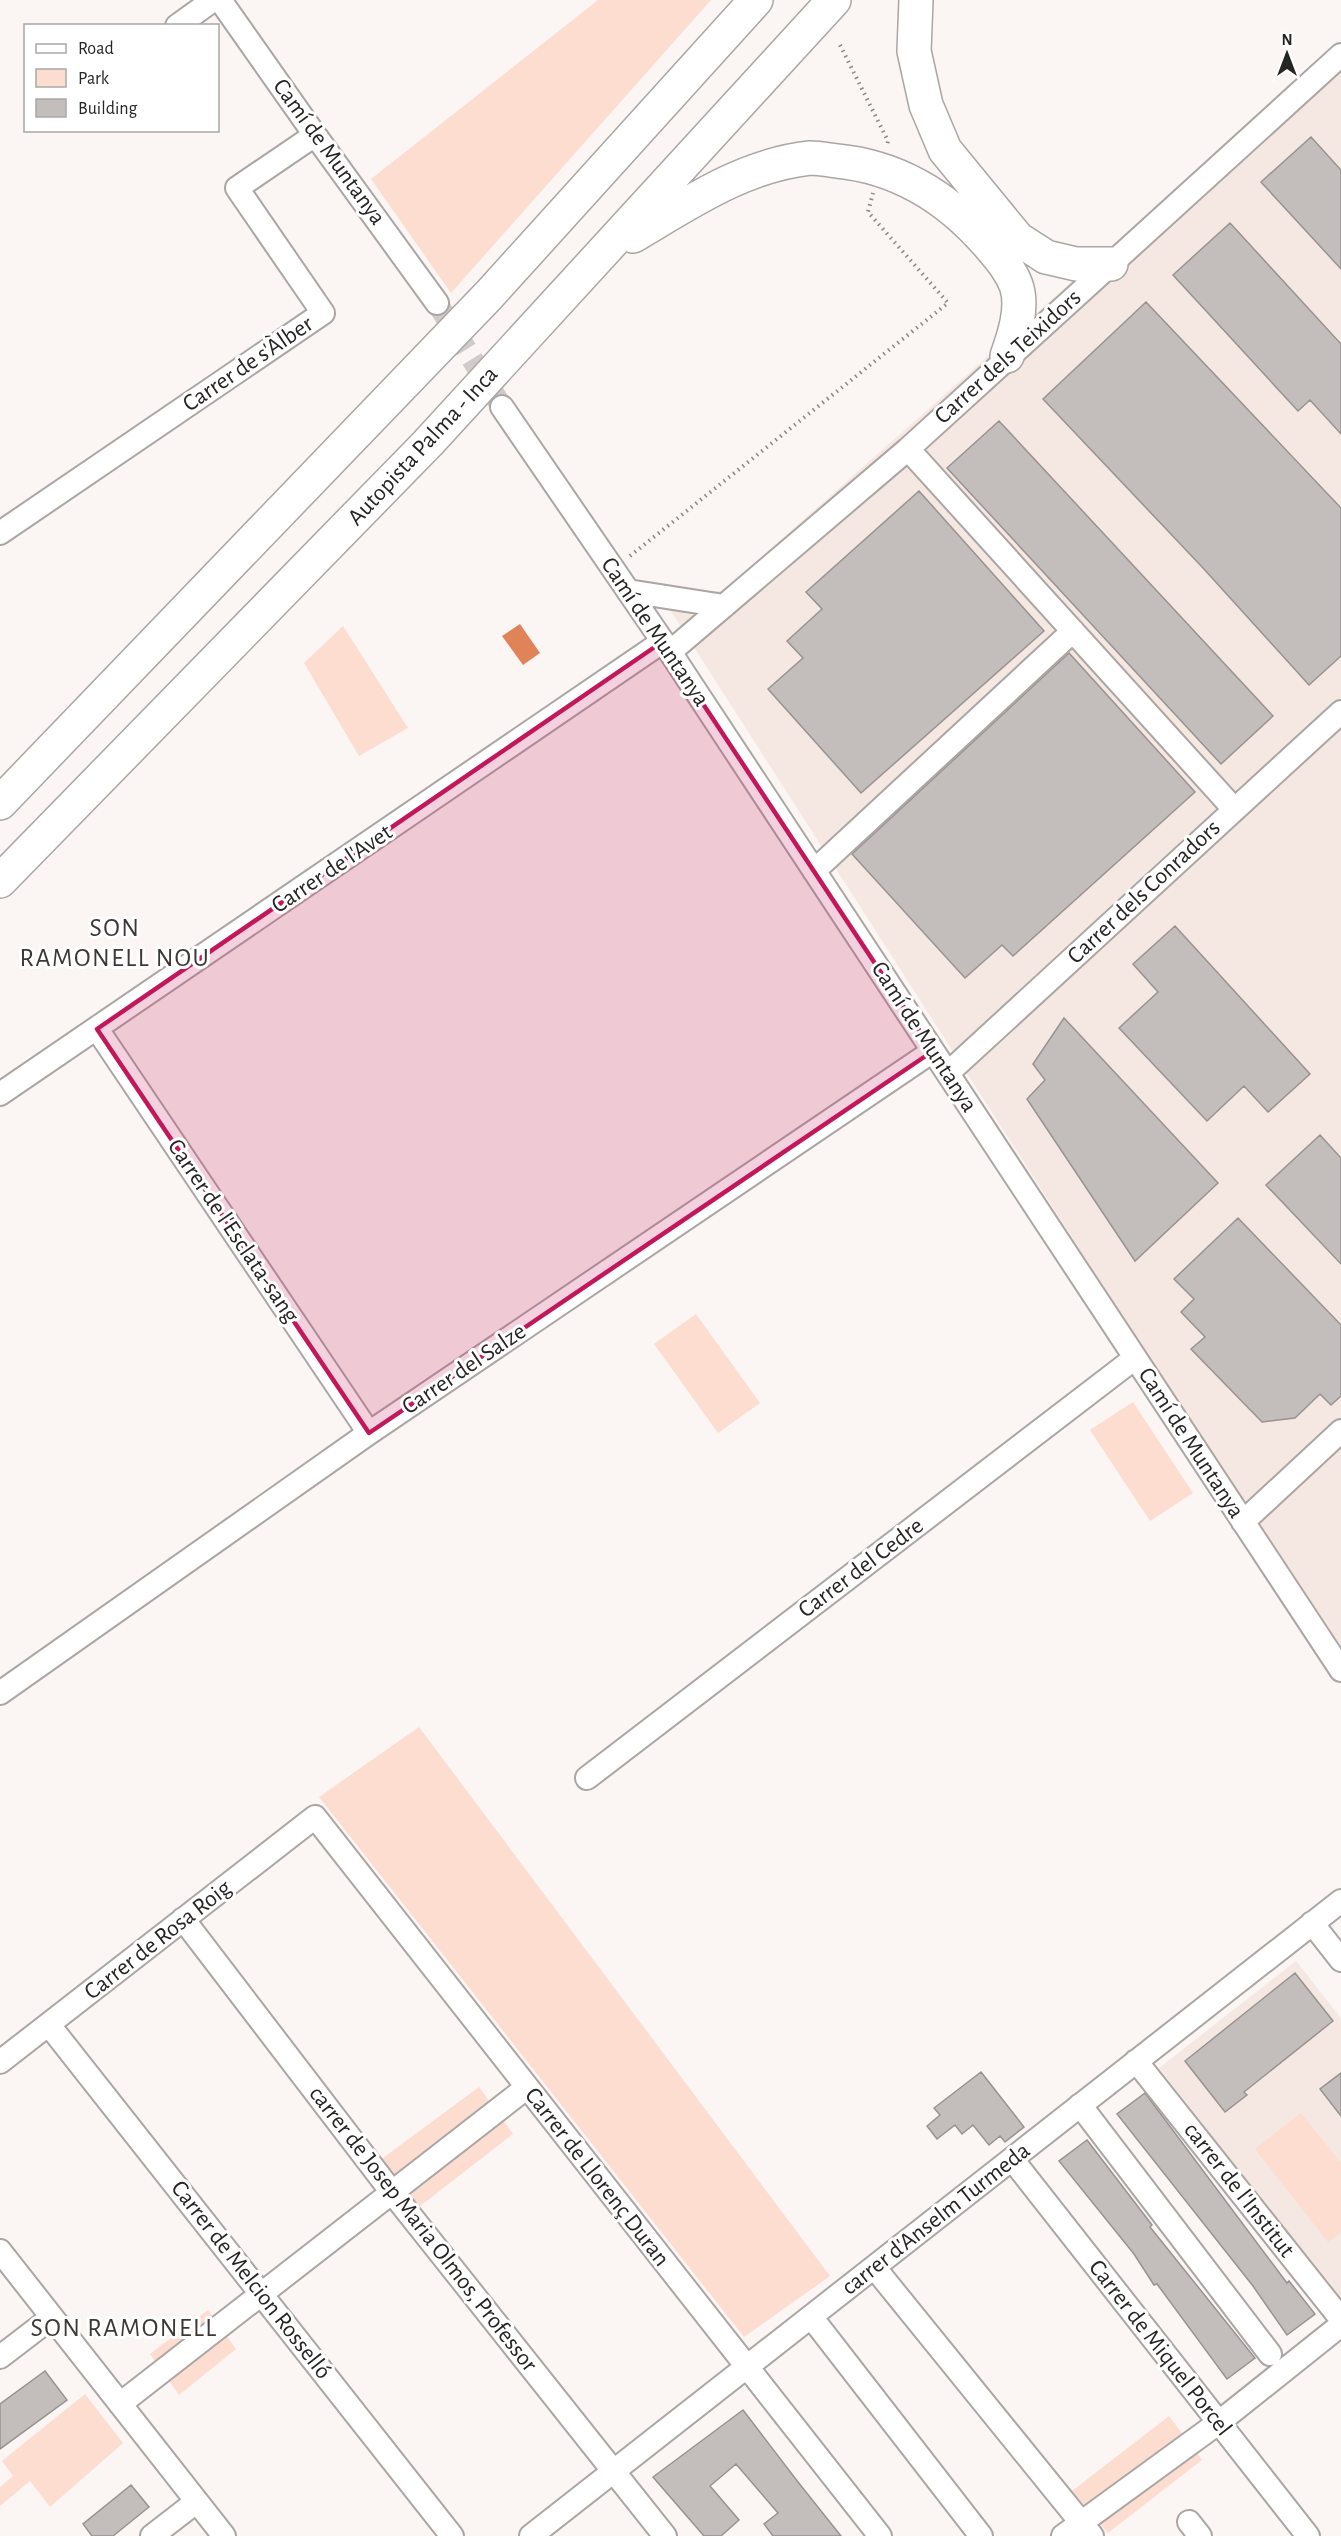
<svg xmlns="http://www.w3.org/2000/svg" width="1341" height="2536" font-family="'Alegreya Sans',sans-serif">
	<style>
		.built { fill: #f5e7e1 }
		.green { fill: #fcddcf }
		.water { fill: #e08359 }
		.building { fill: #c3bebc; stroke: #989391; stroke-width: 1.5 }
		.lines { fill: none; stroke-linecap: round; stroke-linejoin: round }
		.minor-tunnel { stroke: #d1cbca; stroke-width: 22; stroke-dasharray: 22 11; stroke-linecap: butt }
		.minor-casing { stroke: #aba6a4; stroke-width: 26 }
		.highway-casing { stroke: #aba6a4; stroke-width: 36 }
		.path { stroke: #8b8786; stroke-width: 4; stroke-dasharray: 1.5 4.5; stroke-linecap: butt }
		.minor { stroke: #fff; stroke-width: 22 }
		.highway { stroke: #fff; stroke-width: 33 }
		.marked { fill: #c2185b; fill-opacity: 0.2; stroke: #c2185b; stroke-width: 4.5; stroke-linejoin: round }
		.labels { text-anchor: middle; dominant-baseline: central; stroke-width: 6; stroke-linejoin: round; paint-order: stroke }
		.street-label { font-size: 24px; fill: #272524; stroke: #fff }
		.neighbourhood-label { font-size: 26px; letter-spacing: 1.5px; fill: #3c3836; stroke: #fff }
	</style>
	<rect width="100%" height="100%" fill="#fbf5f3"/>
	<path class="built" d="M1341,43V1646L1139,1342L658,591H723Z
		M1296,1961L1341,2018V2301L1159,2068Z"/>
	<path class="green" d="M598,0H711L451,293L371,179Z
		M343,626L408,728L359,756L304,663Z
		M696,1314L760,1403L718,1433L654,1344Z
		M1133,1402L1193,1493L1150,1521L1090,1430Z
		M419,1727L830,2276L744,2337L319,1797Z
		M479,2087L513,2134L415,2210L376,2163Z
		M1301,2113L1341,2163V2232L1328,2242L1255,2149Z
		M208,2310L236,2349L179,2395L150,2354Z
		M85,2394L123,2443L50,2507L30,2481L0,2506V2487L13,2476L2,2461Z
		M1169,2416L1202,2460L1108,2533L1072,2491Z"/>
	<path class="water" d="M520,624L540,653L523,665L502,636Z"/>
	<path class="building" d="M1311,137L1341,170V269L1261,182Z
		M1230,223L1341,344V434L1310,400L1298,411L1173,275Z
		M1146,302L1341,508V656L1309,685L1203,568L1043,399Z
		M999,421L1273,716L1221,764L947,468Z
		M919,491L1044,631L861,793L768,689L803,658L787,641L822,609L806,592Z
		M1069,653L1195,792L1013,956L1002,945L965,978L852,854Z
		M1175,926L1310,1074L1268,1112L1244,1086L1207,1121L1119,1028L1158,992L1133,964Z
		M1064,1018L1218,1183L1135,1261L1027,1099L1045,1080L1033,1064Z
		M1320,1135L1341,1158V1264L1266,1185Z
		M1238,1218L1341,1325V1396L1331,1405L1320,1394L1295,1418L1262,1422L1191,1349L1205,1337L1181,1312L1194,1299L1174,1279Z
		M1295,1973L1333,2021L1244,2092L1247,2095L1225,2112L1185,2061Z
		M981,2072L1024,2127L1005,2142L1000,2136L989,2145L973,2125L962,2134L955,2125L937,2139L927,2126L940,2115L934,2108Z
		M1341,2073V2116L1320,2089Z
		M1145,2093L1287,2283L1289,2281L1315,2314L1287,2335L1253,2286L1117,2114Z
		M1087,2140L1152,2225L1150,2227L1255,2358L1227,2379L1157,2284L1154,2285L1134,2254L1059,2161Z
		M45,2371L67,2400L0,2449V2404Z
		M743,2410L798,2482L841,2536H773L764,2524L778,2513L736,2464L710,2486L739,2520L721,2536H704L653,2477Z
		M131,2485L149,2507L113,2536H92L83,2524Z"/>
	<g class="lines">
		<path class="minor-tunnel" d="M437,303L502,407"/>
		<defs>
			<path id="minor" d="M220,0L315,135L437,303
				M177,26L213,0
				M502,407L670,652L1341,1670
				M908,449L1234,809
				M0,533L323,313L237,188L315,135
				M628,591L724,606
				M670,652L908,449L1341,55
				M814,871L1073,631
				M97,1029L369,1433
				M948,1073L1341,712
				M0,1094L662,642
				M1243,1522L1341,1431
				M0,1693L369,1433L933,1051
				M587,1778L1135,1358
				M183,1919L391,2191L665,2536
				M1312,1923L1341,1960
				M49,2025L452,2536
				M1136,2061L1341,2319
				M0,2062L315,1817L880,2536
				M1080,2105L1270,2354
				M1012,2159L1308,2536
				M0,2251L224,2536
				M874,2267L1092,2536
				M812,2318L981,2536
				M0,2357L51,2318
				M120,2404L526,2088
				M1189,2522L1200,2536
				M152,2536L196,2502
				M531,2536L1341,1901
				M1063,2536L1218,2423L1341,2325"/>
			<path id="highway" d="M916,0L914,51L926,105L945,150L1018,239L1046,257L1076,264H1111
				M633,236C689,203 744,165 810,158C819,158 829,160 837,161C899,167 948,198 988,244C999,257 1010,269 1016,285C1024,307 1014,336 1007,356
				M0,803L489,295L756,0
				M0,881L428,443L834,0"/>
		</defs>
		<use href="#minor" class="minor-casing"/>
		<use href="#highway" class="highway-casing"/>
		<path class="path" d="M840,45L888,141L887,146
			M630,556L948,303L868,212L873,193"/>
		<use href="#minor" class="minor"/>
		<use href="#highway" class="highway"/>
	</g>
	<path class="marked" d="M662,642L933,1051L369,1433L97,1029Z"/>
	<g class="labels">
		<g class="street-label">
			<text transform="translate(329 152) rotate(54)">Camí de Muntanya</text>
			<text transform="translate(1008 357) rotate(-42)">Carrer dels Teixidors</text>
			<text transform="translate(248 364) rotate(-34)">Carrer de s'Àlber</text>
			<text transform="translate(423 446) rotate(-47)">Autopista Palma - Inca</text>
			<text transform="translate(655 632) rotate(56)">Camí de Muntanya</text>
			<text transform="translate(332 869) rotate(-34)">Carrer de l'Avet</text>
			<text transform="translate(1144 892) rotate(-43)">Carrer dels Conradors</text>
			<text transform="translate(924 1037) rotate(57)">Camí de Muntanya</text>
			<text transform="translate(233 1231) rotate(56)">Carrer de l'Esclata-sang</text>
			<text transform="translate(464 1369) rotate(-34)">Carrer del Salze</text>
			<text transform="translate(1191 1443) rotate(57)">Camí de Muntanya</text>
			<text transform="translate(861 1568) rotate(-37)">Carrer del Cedre</text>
			<text transform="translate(158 1940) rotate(-38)">Carrer de Rosa Roig</text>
			<text transform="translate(597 2177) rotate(52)">Carrer de Llorenç Duran</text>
			<text transform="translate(1239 2190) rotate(52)">carrer de l'Institut</text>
			<text transform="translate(936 2219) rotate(-38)">carrer d'Anselm Turmeda</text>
			<text transform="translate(423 2229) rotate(52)">carrer de Josep Maria Olmos, Professor</text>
			<text transform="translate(251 2280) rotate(52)">Carrer de Melcion Rosselló</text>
			<text transform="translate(1160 2348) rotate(52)">Carrer de Miquel Porcel</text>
		</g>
		<g class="neighbourhood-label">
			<text x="115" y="928">SON<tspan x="115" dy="30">RAMONELL NOU</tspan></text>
			<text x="124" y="2328">SON RAMONELL</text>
		</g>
	</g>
	<rect x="24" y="24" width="195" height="108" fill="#ffffff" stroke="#a9a8a7" stroke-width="1.5"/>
	<rect x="36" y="44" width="30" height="9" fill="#ffffff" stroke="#a9a8a7" stroke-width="1.5"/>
	<text x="78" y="54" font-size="18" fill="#272524">Road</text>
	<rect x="36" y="69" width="30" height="18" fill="#fcddcf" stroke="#a9a8a7" stroke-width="1.5"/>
	<text x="78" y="84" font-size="18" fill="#272524">Park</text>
	<rect x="36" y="99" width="30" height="18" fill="#c3bebc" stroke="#a9a8a7" stroke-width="1.5"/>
	<text x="78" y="114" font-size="18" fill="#272524">Building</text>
	<g transform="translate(1287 54)" stroke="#ffffff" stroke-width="4.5" paint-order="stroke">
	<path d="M0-4.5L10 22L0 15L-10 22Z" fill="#272524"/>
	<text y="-9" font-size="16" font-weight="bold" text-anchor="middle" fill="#272524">N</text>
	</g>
</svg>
